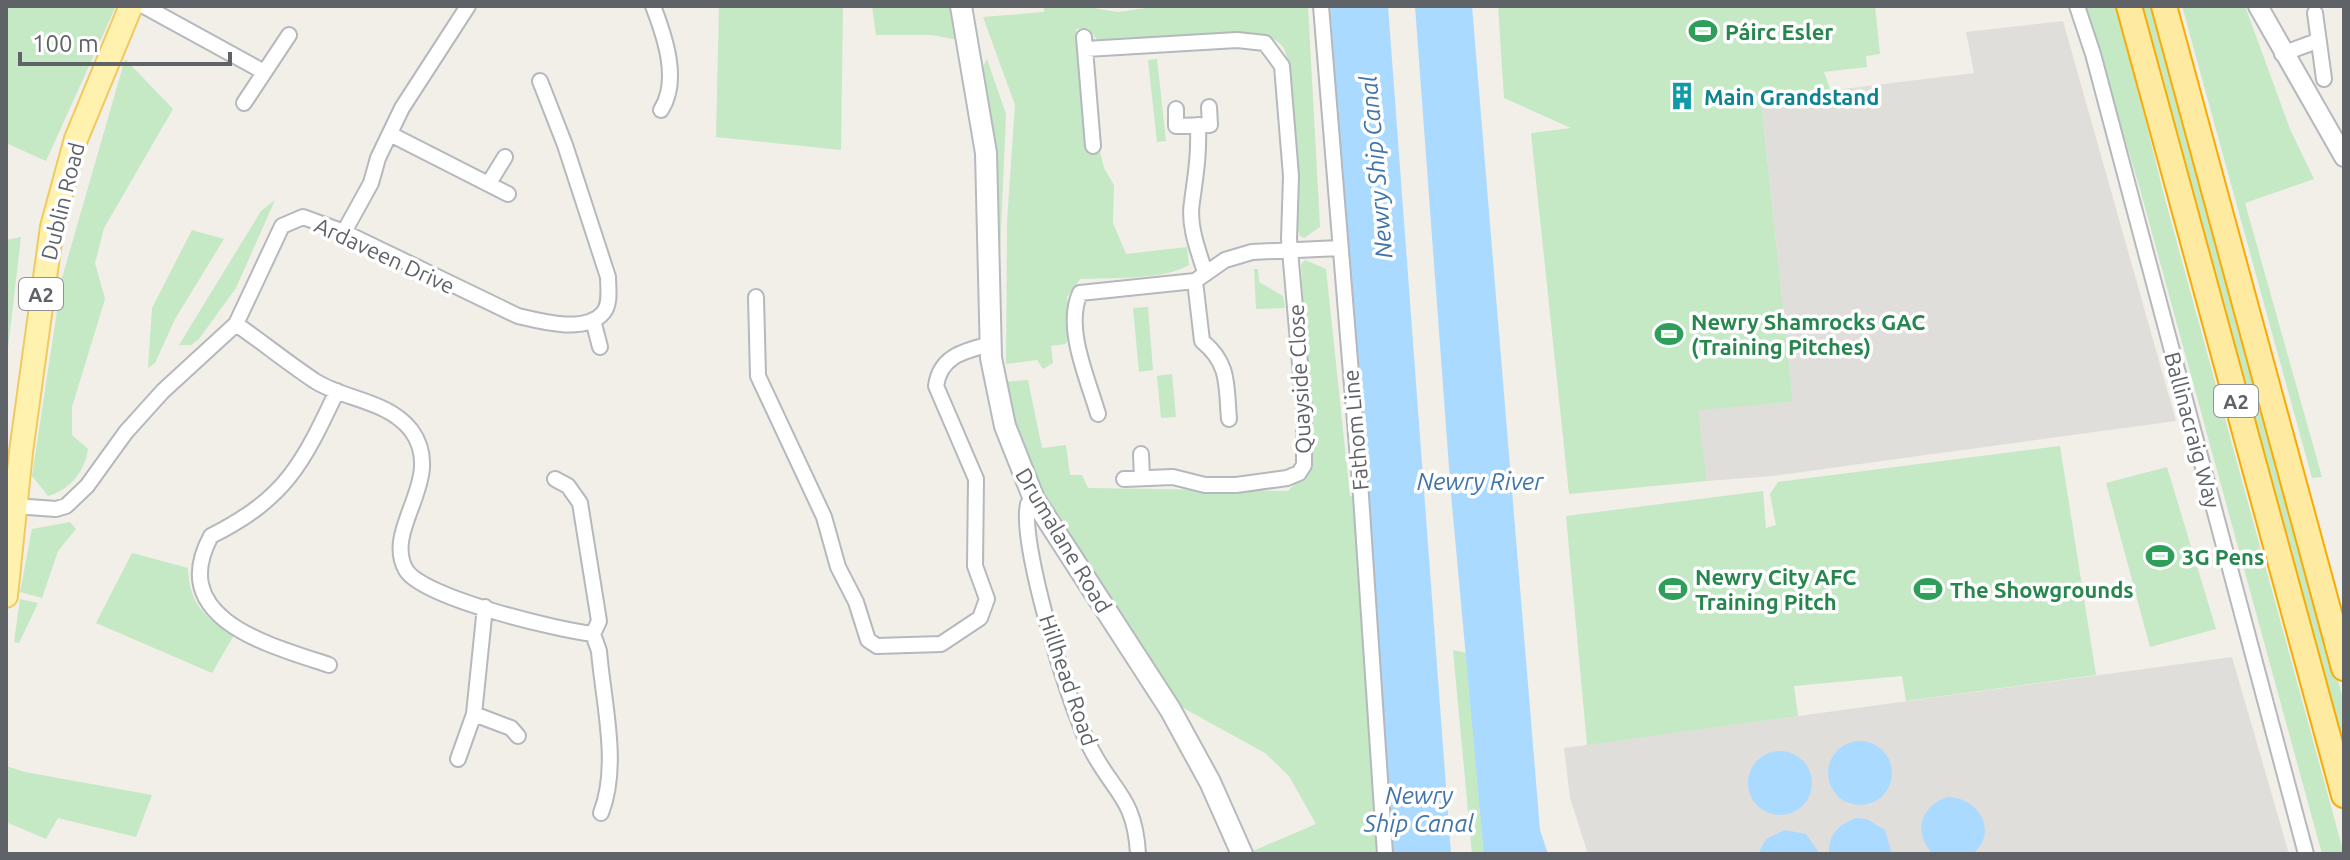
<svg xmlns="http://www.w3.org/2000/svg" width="2350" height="860" font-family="Ubuntu,sans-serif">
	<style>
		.industrial { fill: #e0deda }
		.green { fill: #c5e8c5 }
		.water { fill: #aadaff }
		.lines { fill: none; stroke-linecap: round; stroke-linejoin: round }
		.minor-casing { stroke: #b5b8bc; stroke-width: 18 }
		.tertiary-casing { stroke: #b5b8bc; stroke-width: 22 }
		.secondary-casing { stroke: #b6babf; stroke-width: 24 }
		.primary-casing { stroke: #f2c960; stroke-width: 26 }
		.trunk-casing { stroke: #f9ab00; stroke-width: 28 }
		.minor { stroke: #fff; stroke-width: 14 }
		.tertiary { stroke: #fff; stroke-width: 18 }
		.secondary { stroke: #fff; stroke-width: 20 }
		.primary { stroke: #fff2af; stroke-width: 22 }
		.trunk { stroke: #feeaa1; stroke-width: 24 }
		.labels { text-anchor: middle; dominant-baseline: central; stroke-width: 7; stroke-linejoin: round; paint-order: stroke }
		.shield { fill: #fff; stroke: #8f9295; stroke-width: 2 }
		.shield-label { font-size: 20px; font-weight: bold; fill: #5f6368 }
		.leisure-label { font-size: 22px; font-weight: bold; fill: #27864d; stroke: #fff; text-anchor: start }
		.culture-label { font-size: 22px; font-weight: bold; fill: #0d838f; stroke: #fff; text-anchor: start }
		.street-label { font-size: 22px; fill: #5f6368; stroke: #fff }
		.water-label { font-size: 24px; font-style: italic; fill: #4174aa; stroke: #fff }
	</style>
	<rect width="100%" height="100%" fill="#f1efe8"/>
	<path class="industrial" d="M2063,21L2176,421L1772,476L1707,481L1697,409L1793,402L1761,99L1974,73L1966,32Z
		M2232,657L2289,854H1588L1570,798L1564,748Z"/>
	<path class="green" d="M6,6H116L46,161L6,143Z
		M719,6H843L841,150L716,137Z
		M872,6H956L964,41L931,35H876Z
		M1044,6H1082L1118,12L1161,6H1308L1320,227L1304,238L1300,236L1296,223C1295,197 1294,59 1283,47C1274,36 1261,36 1249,34L1098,41L1088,28L1076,29L1085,147L1099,148L1104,168L1114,185L1113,223L1126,254L1187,247L1189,265C1165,280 1109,278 1080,279L1067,297L1072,336L1065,344L1051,346L1053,363L1043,369L1037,360L1006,364L1007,222L1015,105L983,17L1044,12Z
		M1498,6H1875L1880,54L1866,56L1867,67L1824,72L1831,91L1761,100L1793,402L1698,410L1707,481L1569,494L1531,133L1571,128L1504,98Z
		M2085,6H2117L2165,199L2344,854H2322L2140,189Z
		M2142,6H2156L2344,703V751Z
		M2182,6H2245L2290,129L2314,179L2245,203L2322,477L2312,478Z
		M125,59L173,109L104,228L95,263L105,299L72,407V435L88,449C85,471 70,490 48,496L32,476L62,278Z
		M987,59L1006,114L999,278L980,72Z
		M1157,59L1166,141L1157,142L1148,60Z
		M275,200L236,288L199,339L191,345H179L261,211Z
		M192,230L224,239L175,319L155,363L148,368L152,308Z
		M21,237L6,365V240Z
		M1305,260L1326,269L1350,496H1361L1384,854H1254L1253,851L1316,824L1289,776L1265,753L1167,699L1042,492L1008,410L1005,382L1028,380L1042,448L1066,445L1070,475H1082L1088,488L1288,491L1312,466L1301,264Z
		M1254,269H1258L1259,282L1283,296L1285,308L1256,309Z
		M1148,307L1153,370L1139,372L1133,308Z
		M1172,374L1176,417L1161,418L1157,376Z
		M2060,446L2096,675L1906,701L1902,676L1794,686L1798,716L1587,745L1566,516L1763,491L1766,528L1776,525L1770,494L1778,482Z
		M2167,467L2216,629L2150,647L2106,483Z
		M70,522L76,529L58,551L42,598L20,592L32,529Z
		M132,553L188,568C189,604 205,618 234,635L212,673L96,623Z
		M20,599L38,603L19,643L14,642Z
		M1453,650L1466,653L1485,854H1472Z
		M6,766L25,772L152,795L136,837L58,818L46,839L6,822Z"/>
	<path class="water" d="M1330,6H1388L1451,854H1393Z
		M1415,6H1472L1540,830L1548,854H1484L1451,494Z
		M1828 773a32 32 0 1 1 64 0a32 32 0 1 1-64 0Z
		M1748 783a32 32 0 1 1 64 0a32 32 0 1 1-64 0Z
		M1948,797C1979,798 1999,831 1973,854H1933C1912,833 1921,805 1948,797Z
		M1856,818L1867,819L1885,830L1892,854H1829C1828,835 1839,824 1856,818Z
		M1785,830L1806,834L1820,854H1758L1766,839Z"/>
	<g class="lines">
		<defs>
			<path id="minor" d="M144,6L264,72
				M653,6C665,37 680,81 661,110
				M1321,6L1361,496L1385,854
				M2077,6L2093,54L2306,854
				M2315,13L2324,79
				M1084,37L1093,146
				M1086,49L1237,40L1265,43L1282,66L1291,176L1289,239L1304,410V465L1299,473L1287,478L1236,485H1205L1173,477L1124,479
				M2282,54L2317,41
				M244,103L289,35
				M1176,109V126L1210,125L1209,107
				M1198,125C1199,156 1196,172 1192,202C1188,225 1198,250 1205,272
				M390,134L508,194
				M489,183L505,157
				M344,232L371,183L378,158L402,108L468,6
				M1195,281L1202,341C1230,364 1226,385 1229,419
				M756,297L758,376L824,517L838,567L856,602L868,640L877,646L941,644L980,618L987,599L975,566L976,479L936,386C940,356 964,351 991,344
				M593,320L600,347
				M236,324C262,342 288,363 315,381C345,400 387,400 411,430C447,479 382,528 406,570C423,598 558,630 593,634L599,621L580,503L568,486L555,479
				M1098,414C1088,379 1064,328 1080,293L1195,281L1225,260L1252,252L1340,248
				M1141,454L1142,478
				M1034,499L1028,504C1019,544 1069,705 1089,745C1112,792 1135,796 1138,854
				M14,506L56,509L66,506L87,486L126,432L163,391L236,324L282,226L303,217L344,232L518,316C539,321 585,334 603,313C611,304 608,288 608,277L565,145L540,81
				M593,634L599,651C603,701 620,765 601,813
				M329,665C269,645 166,619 211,536C286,498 302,465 337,391
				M474,714L511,728L518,736
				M458,759L474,714L485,607"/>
			<path id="tertiary" d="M2258,6L2344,157"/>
			<path id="secondary" d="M961,6L986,153L991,358L1005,426L1034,499L1170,709L1210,782L1242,854"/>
			<path id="primary" d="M6,596L21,452L52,227L76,139L131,6"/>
			<path id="trunk" d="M2129,6L2344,795
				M2164,6L2344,668"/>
		</defs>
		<use href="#minor" class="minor-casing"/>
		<use href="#tertiary" class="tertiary-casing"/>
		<use href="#secondary" class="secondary-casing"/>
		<use href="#primary" class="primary-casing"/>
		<use href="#trunk" class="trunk-casing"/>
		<use href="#minor" class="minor"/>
		<use href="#tertiary" class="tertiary"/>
		<use href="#secondary" class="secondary"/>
		<use href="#primary" class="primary"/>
		<use href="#trunk" class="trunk"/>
	</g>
	<defs>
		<symbol id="stadium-bare" viewBox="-9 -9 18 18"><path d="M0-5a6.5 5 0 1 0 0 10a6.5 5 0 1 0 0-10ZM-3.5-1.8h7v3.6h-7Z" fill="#2e9e5b" stroke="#fff" stroke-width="2.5" paint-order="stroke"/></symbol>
		<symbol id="building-bare" viewBox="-9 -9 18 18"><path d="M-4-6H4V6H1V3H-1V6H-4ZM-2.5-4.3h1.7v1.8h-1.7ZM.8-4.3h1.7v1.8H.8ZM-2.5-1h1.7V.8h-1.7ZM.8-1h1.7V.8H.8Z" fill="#0f9aa8" stroke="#fff" stroke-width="2.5" paint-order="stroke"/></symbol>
	</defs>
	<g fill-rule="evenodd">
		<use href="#stadium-bare" x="1683" y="11" width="40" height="40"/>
		<use href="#building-bare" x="1662" y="76" width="40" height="40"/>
		<use href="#stadium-bare" x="1649" y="314" width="40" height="40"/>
		<use href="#stadium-bare" x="2140" y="536" width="40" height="40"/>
		<use href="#stadium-bare" x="1653" y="569" width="40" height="40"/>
		<use href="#stadium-bare" x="1908" y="569" width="40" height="40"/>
	</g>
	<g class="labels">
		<g class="shield">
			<rect x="19" y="278" width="44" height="32" rx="6"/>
			<rect x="2214" y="385" width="44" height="32" rx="6"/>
		</g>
		<g class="shield-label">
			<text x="41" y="294">A2</text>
			<text x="2236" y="401">A2</text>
		</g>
		<g class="leisure-label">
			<text x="1725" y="31">Páirc Esler</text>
			<text x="1691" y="321">Newry Shamrocks GAC<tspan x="1691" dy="25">(Training Pitches)</tspan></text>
			<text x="2182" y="556">3G Pens</text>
			<text x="1695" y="576">Newry City AFC<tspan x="1695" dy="25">Training Pitch</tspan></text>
			<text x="1950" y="589">The Showgrounds</text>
		</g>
		<g class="culture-label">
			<text x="1704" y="96">Main Grandstand</text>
		</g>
		<g class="street-label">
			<text transform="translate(62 201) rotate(-76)">Dublin Road</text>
			<text transform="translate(385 255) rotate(25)">Ardaveen Drive</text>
			<text transform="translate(1299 379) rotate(-93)">Quayside Close</text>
			<text transform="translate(1355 430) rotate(-95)">Fathom Line</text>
			<text transform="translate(2193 430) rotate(75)">Ballinacraig Way</text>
			<text transform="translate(1064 540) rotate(59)">Drumalane Road</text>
			<text transform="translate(1069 680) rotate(71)">Hillhead Road</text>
		</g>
		<g class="water-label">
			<text transform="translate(1376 167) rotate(-95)">Newry Ship Canal</text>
			<text x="1480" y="481">Newry River</text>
			<text x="1419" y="795">Newry<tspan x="1419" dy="28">Ship Canal</tspan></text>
		</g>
	</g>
	<rect width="2350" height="860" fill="none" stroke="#5f6368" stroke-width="16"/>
	<path d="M20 52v12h210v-12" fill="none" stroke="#5f6368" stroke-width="4"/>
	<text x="32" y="52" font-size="24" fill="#5f6368" stroke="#ffffff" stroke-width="6" paint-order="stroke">100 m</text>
</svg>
